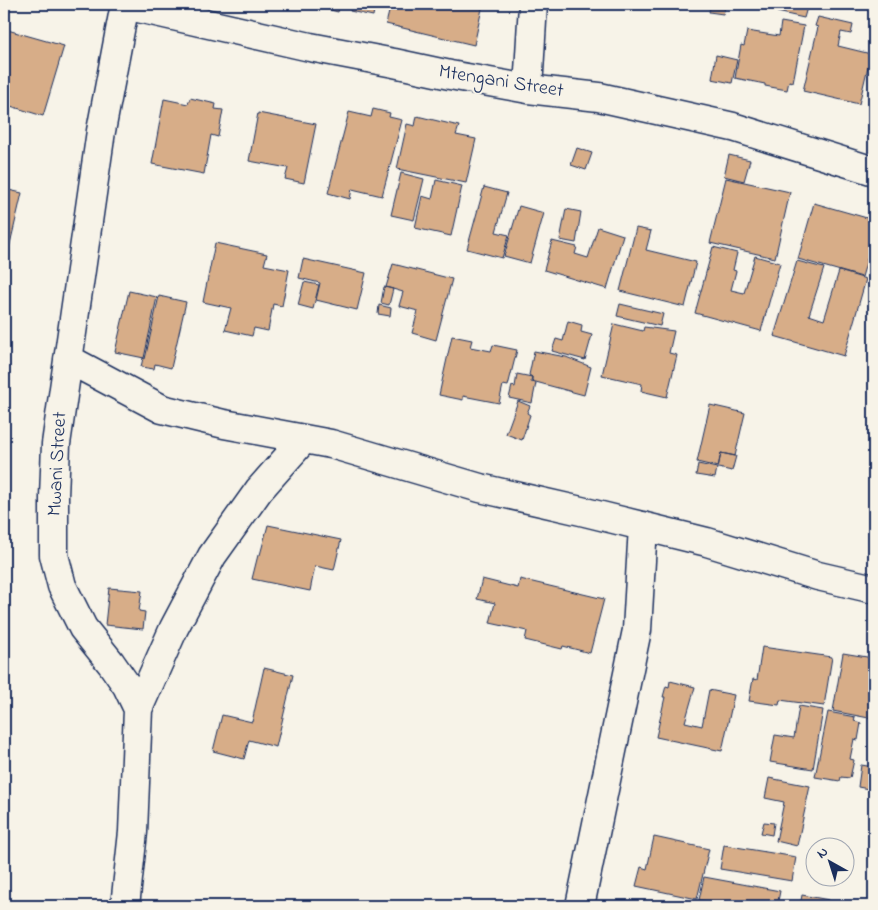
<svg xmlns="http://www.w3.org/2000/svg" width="878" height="910" font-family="'Indie Flower',sans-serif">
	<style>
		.building { fill: #d7ad88; stroke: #1b2f5e }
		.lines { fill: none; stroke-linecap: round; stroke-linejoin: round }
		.minor-casing { stroke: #1b2f5e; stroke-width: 31 }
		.minor { stroke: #f7f3e8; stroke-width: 28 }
		.labels { text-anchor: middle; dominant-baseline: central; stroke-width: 4; stroke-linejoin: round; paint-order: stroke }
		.street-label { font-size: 20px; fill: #1b2f5e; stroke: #f7f3e8 }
	</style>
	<rect width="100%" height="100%" fill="#f7f3e8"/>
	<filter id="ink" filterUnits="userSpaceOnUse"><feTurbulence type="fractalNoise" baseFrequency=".02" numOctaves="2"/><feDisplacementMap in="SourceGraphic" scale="10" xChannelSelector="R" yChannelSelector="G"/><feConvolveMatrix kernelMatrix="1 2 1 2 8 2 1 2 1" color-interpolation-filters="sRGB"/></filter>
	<g filter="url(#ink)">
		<path class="building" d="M308,4H340L338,12Z
			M352,4H375L373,16L350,11Z
			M391,4H483L474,45L386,24Z
			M711,4H726L723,14L709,12Z
			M779,4H808L804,18L777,12Z
			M818,17L853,25L851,34L841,32L838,46L871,54L859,104L803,91L818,27L815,26Z
			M781,22L804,26L793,82L789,81L787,90L765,86V84L735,78L741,45L744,46L747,31L779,36Z
			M4,29L64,46L43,116L4,104Z
			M716,55L737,60L732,83L712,79Z
			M190,98L216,104L215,109L223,110L218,137L211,135L204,174L152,164L164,99L188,104Z
			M373,109L390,113L389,117L402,120L382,196L352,189L350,199L328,193L349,112L371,117Z
			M258,113L316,124L304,183L285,179L288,168L249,161Z
			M417,116L459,126L456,135L476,139L466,183L397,169L407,124L415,126Z
			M577,148L592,153L586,170L571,165Z
			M729,155L750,160L744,181L724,176Z
			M401,173L424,179L414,220L391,215Z
			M726,178L790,192L775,258L710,243Z
			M436,180L462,186L451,236L415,228L422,196L432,199Z
			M484,187L507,193L496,232L509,235L502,258L467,249Z
			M4,189L22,193L6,261L4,260Z
			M814,203L874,220V235L862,277L798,259Z
			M519,206L544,213L530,263L504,256Z
			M566,209L581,212L576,243L560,240Z
			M598,227L623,235L607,289L544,270L552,241L577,247L575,254L588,258Z
			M636,228L651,231L646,250L696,262L685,307L620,291Z
			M215,243L267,254L264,265L289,270L282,306L273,304L268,331L254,328L252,336L225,330L231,308L203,302Z
			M713,247L737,253L733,270L736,271L731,290L744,293L755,256L780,263L761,331L695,313Z
			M303,259L366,273L357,310L316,300L320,283L299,278Z
			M797,261L824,268L809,315L824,320L839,271L866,279L844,356L774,336Z
			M393,264L452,279L436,340L412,333L418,311L399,306L403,292L386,287Z
			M304,282L319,285L313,309L298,305Z
			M384,287L393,289L389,305L381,303Z
			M129,291L157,297L144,358L115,352Z
			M159,296L186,302L171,368L155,364L154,369L141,367L143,358L145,359Z
			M620,304L663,314L660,326L617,316Z
			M379,305L391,308L390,316L378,314Z
			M568,321L582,325L581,332L592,335L585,360L552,351L556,339L563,341Z
			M614,324L643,331L644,327L674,331L669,353L677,355L667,397L641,391L642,384L602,375Z
			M452,336L472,340L470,347L491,351L493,345L517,350L508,386L503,385L499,403L463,396V400L439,395Z
			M534,351L566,357L591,367L584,395L532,381V377L529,375Z
			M517,374L532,377L531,382L536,383L532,403L509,398L512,386L515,387Z
			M518,401L530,406L527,413L530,415L522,440L506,434Z
			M710,405L745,413L735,456L721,453L718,467L697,462Z
			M721,453L736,456L732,471L718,468Z
			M698,464L717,468L715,478L696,475Z
			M268,525L341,540L334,570L315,566L310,591L252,579L258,555H260Z
			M482,579L518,588L520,579L604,599L590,653L563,646L562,649L525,640L527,631L490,623L495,603L477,599Z
			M109,588L142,591L139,611L145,612L143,629L105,625Z
			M762,647L832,657L824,706L780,700L779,705L749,701L753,679L757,680Z
			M843,653L873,658L872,663L874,664V719L833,711Z
			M264,668L293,675L276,747L249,740L244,759L213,751L222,715L252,722Z
			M670,681L695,687L685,722L702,726L709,690L734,695L722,751L656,737L665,697H663L666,686L669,687Z
			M799,706L823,710L813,769L770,762L775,735L794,738Z
			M828,712L855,717L854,721L861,723L858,740L854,739L850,759L854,760L850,778L841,777L840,781L815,777Z
			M861,765L874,767V790L858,787Z
			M769,778L810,786L797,846L776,841L784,802L765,798Z
			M764,822L774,823L772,835L761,833Z
			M654,837L709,849L697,899L636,886L641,867L647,869Z
			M724,845L796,857L792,881L720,869Z
			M704,877L780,891L777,906H732L699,900Z
			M802,895L829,900L828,906H800Z"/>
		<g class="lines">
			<defs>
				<path id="minor" d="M125,4L101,131L56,444L54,497V555L62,586L83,628L111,663L127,686L138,709L133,832L125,906
					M125,5L310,47L394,63L450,75L528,89L599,97L733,127L874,171
					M528,89L533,4
					M68,359L162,409L224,424L331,444L480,488L581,511L707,542L818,576L874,589
					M138,709L174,628L212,556L259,490L304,439
					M580,906L637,630L643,526"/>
			</defs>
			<use href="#minor" class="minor-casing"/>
			<use href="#minor" class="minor"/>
		</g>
	</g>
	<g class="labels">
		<g class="street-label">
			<text transform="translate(501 82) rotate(9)">Mtengani Street</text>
			<text transform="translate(58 464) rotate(-87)">Mwani Street</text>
		</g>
	</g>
	<rect width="878" height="910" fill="none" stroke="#f7f3e8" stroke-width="20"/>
	<rect x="10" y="10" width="858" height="890" fill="none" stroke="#1b2f5e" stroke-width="2" filter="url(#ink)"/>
	<g transform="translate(830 862) rotate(321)"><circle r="24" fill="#f7f3e8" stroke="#9fa5b1"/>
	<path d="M0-4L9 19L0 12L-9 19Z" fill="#1b2f5e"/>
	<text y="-8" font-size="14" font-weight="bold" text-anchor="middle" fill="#1b2f5e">N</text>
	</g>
</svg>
